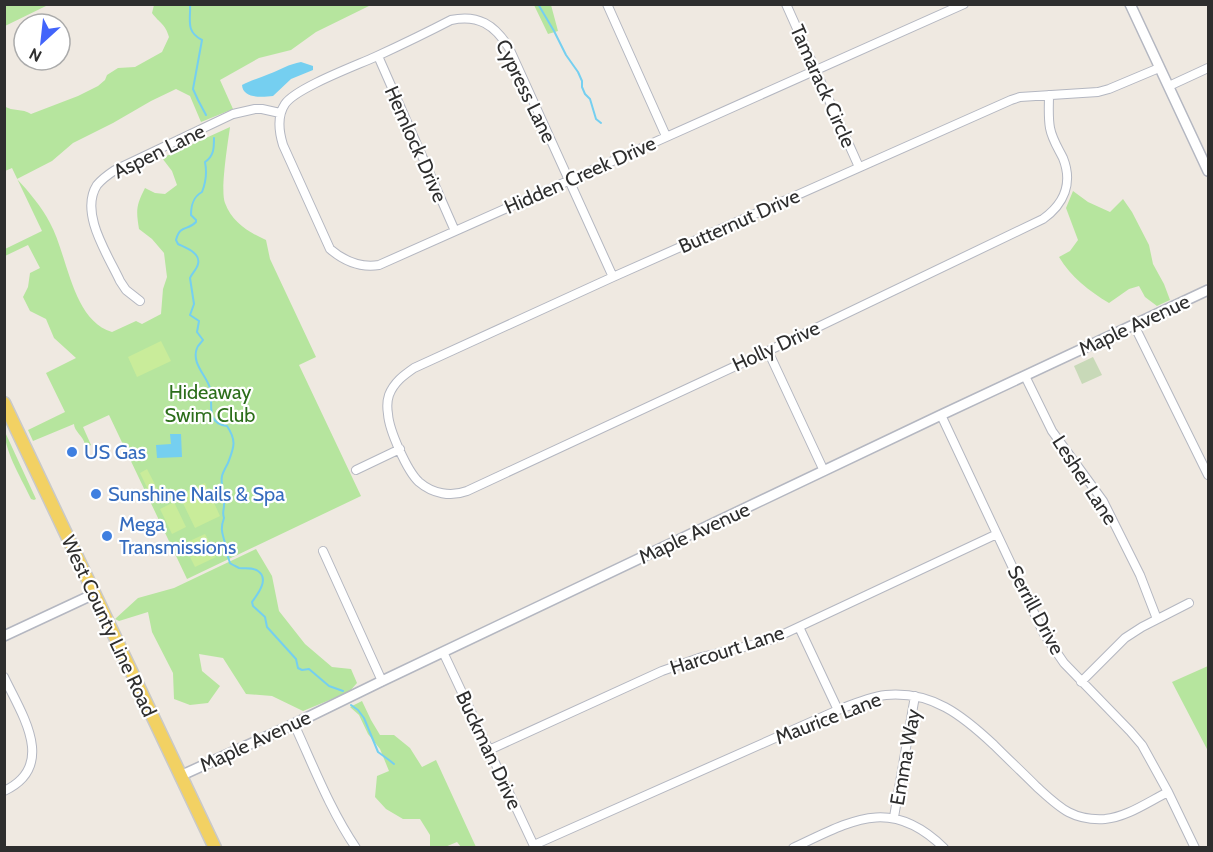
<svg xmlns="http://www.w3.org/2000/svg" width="1213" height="852" font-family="Cabin,sans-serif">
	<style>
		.green { fill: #b6e59e }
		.cemetery { fill: #c8d9b8 }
		.pitch { fill: #c9ec9a }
		.water { fill: #75cff0 }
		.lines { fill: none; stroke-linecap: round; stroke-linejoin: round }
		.stream { stroke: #75cff0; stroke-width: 2 }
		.minor-casing { stroke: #b4b7c1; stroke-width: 10 }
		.tertiary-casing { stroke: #b4b7c1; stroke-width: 12 }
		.primary-casing { stroke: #c9c9c9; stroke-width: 15 }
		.minor { stroke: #fff; stroke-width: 8 }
		.tertiary { stroke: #fff; stroke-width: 9 }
		.primary { stroke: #f2d163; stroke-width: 12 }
		.shop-dot { fill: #3f7fe0; stroke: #fff; stroke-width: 2 }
		.labels { text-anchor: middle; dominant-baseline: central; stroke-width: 4.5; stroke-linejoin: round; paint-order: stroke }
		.street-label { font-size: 20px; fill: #2e2e2e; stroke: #fff }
		.park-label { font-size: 20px; fill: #2c6e1b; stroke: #fff }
		.shop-label { font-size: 20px; fill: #366cbe; stroke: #fff; text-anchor: start }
	</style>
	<rect width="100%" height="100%" fill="#efe9e1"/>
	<path class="green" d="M5,4H48V5L5,26Z
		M154,5H371L316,32L291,50L259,58L220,80L233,109L201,122L190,96L176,89L151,101L113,123L73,143L52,161L17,179C29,192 42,207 50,223C68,256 72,320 112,332L136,321L142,324L161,314L163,289L167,277L164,253L152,239L139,229C136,210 136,206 145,188L155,193L165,194L177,185L172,171L162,158L230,127C228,142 220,191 225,203C232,222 248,232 266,240L270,259L316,357L299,365L361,496L187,579L109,415L83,427L91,445L89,446L85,444C83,436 74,431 74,424L33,441L28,430L65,412L46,373L76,358L54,338L46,319L30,311L23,297L28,287L30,273L40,268L28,245L5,256V249L42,231L12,168L5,171L4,106C13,112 22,108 31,114L78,96L98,86L105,80L107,75L118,68L135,67L162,52L169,37C165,23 160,24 152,13Z
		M534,5H551L558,31L548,34Z
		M1073,191L1088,202L1110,212L1123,199L1132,212L1149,245L1153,264L1164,284L1170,300L1157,306L1145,297L1139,286L1129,289L1109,303C1089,291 1071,277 1059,257L1070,251L1078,240L1066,208Z
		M5,432L36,499L34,500L31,499C23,481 4,451 5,432Z
		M256,549L272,576L279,611L305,644L332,667L351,669L357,683L349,692L303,711L272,696L246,694L223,658L199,654L202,671L220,686L208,703L190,705L174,699L173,673L152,632L148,612L119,621L115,619L138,598L174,588Z
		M1208,666V751L1172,682Z
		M362,701L371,720L380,735H394L410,748L422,767L436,760L476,847H461L457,842L445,847L430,846V835L420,819H403L386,809L375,797L377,776L389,771L380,749L368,734L359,715L350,707Z"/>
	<path class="cemetery" d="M1093,357L1102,375L1082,384L1074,366Z"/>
	<path class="pitch" d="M161,341L171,361L137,377L128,357Z
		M147,469L161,496L153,500L140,473Z
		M205,483L220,516L195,528L179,495Z
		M174,502L186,527L172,534L160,509Z
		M205,534L210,543L188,554L183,544Z
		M211,547L216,557L195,567L190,557Z"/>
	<path class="water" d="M301,62L313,66V70L291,79L273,96C262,97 243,99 242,85C251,80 260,78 269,74C280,70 289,64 301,62Z
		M170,434H181L182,457L157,458L156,445L171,444Z"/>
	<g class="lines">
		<path class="stream" d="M190,4C191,20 185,31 202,40L193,89L198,100L206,115
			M538,4L554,31L566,55L578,72L582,81V87L585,94L590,99L596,119L601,123
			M214,138C214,148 214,156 205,162C207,172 206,182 202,192C193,197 191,205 191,215L196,220V222C188,231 180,224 176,240L178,244C186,248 201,253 198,264C197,269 192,273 190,278L194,304L190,315L199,321L197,332L203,340C201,343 198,345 197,348C191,363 206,375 210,388C214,403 204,423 227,426C237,441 234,447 228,463C226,467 223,472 222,476C220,486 225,495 224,505C224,511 222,512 224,518C219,532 224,535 226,548C227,554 228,558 230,563C231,564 237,567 239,568C245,569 253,567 258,571C270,579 257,595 252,602L253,606L265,617L267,627L296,659L298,668L302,670L309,669L329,686L343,691
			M351,705L358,710L364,718L378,752L389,760L394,764"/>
		<defs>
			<path id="minor" d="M607,4L666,136
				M786,4L859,167
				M378,56L455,231
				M1169,86L1208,68
				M1049,95C1049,106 1048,117 1050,128C1052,139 1058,148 1063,158C1073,183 1064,204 1043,219L768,351L467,491C451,497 433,494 419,482C407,471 389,430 388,414C387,408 387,401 389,395C394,382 404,375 414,368L613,277L1011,100L1020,97L1098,92L1109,89L1159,68
				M613,277L509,48C495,25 478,14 451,20C426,33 401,45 375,57C355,66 296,88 285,104C277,116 279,132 283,145L330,249C344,261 360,268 379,265C574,178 769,92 964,4
				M140,301L126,290L120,281C108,255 79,213 97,185C102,179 109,174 115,170L233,114L255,109H262L280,113
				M1134,325L1208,475
				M768,351L824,471
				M1025,376L1052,431L1103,501L1140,575L1157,619
				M941,415L1044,634L1064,663L1130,731L1142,745L1168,792L1195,848
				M356,470L400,449
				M323,551L382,681
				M799,627L838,710
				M443,652L535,848
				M4,677C21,713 58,766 4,791
				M1081,682L1125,638L1142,627L1189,603
				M294,724C313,765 330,810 356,848
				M489,750L662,671L702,657L756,644L773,639L997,534
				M894,817L915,696
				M534,845L838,710C853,704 869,697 886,695C932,691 962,715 994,745C1008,759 1023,773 1037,787C1059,807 1072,821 1105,819C1127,817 1148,802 1168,792
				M793,848C851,821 890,795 944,848"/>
			<path id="tertiary" d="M1130,4L1208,171
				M4,636L94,594
				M180,776L294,724L382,681L941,415L1208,290"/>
			<path id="primary" d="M4,403L215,848"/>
		</defs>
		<use href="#minor" class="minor-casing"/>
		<use href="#tertiary" class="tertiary-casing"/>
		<use href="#primary" class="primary-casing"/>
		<use href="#minor" class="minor"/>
		<use href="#tertiary" class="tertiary"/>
		<use href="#primary" class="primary"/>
	</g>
	<g class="shop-dot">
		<circle cx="72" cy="452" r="6"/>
		<circle cx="96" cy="494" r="6"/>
		<circle cx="107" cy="536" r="6"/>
	</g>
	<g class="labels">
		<g class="street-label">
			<text transform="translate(823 86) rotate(66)">Tamarack Circle</text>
			<text transform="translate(526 91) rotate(64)">Cypress Lane</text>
			<text transform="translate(416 144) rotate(66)">Hemlock Drive</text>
			<text transform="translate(159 151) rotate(-26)">Aspen Lane</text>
			<text transform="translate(580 175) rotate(-24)">Hidden Creek Drive</text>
			<text transform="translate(739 221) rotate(-24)">Butternut Drive</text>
			<text transform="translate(1134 325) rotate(-25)">Maple Avenue</text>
			<text transform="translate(776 346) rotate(-25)">Holly Drive</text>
			<text transform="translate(1085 480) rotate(57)">Lesher Lane</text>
			<text transform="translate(694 533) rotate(-25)">Maple Avenue</text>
			<text transform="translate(1036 610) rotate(62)">Serrill Drive</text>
			<text transform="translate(109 626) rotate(65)">West County Line Road</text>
			<text transform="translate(727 650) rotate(-18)">Harcourt Lane</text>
			<text transform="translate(828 718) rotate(-21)">Maurice Lane</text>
			<text transform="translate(255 741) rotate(-25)">Maple Avenue</text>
			<text transform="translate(489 750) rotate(65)">Buckman Drive</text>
			<text transform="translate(905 757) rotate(-80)">Emma Way</text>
		</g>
		<g class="park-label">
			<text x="210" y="392">Hideaway<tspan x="210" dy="23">Swim Club</tspan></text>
		</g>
		<g class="shop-label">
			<text x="84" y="452">US Gas</text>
			<text x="108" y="494">Sunshine Nails &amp; Spa</text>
			<text x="119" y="524">Mega<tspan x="119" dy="23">Transmissions</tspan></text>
		</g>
	</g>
	<rect width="1213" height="852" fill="none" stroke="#2e2e2e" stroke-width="12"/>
	<g transform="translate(42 42) rotate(207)"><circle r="28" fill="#ffffff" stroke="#ababab" stroke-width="1.5"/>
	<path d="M0-4.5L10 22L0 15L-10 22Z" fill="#4264fb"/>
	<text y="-9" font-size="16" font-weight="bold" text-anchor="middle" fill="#2e2e2e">N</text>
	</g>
</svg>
